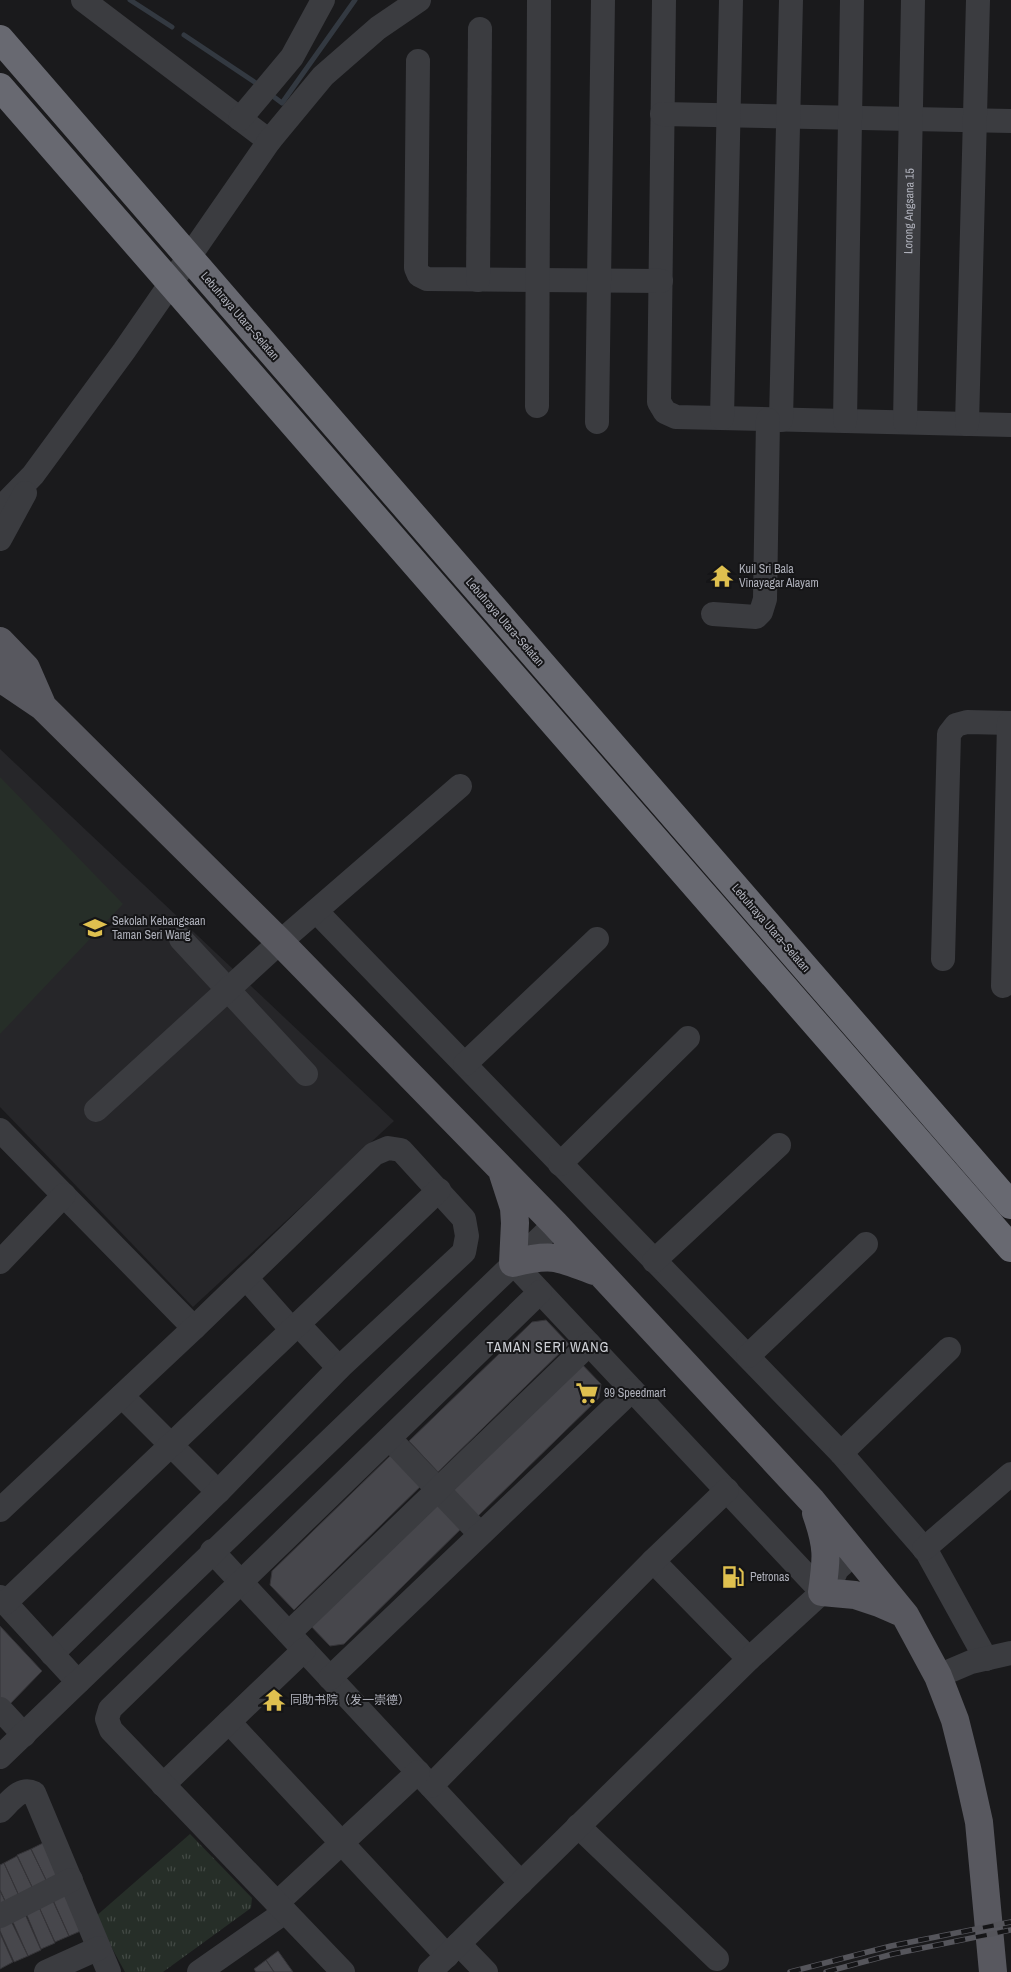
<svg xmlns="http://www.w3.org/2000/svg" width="1011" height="1972" font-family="'Archivo Narrow','Noto Sans SC',sans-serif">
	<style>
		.built { fill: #262629 }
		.grass { fill: url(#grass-tufts) }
		.pitch { fill: #262e28 }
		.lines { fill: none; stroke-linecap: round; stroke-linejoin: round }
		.stream { stroke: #333941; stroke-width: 5 }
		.building { fill: #47474c; stroke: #353438 }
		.minor { stroke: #3b3c40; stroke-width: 24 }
		.major { stroke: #58585f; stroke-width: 28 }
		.highway { stroke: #686971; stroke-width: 28 }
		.rail-casing { stroke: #55555b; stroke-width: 5.5 }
		.rail { stroke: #151517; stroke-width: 4; stroke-dasharray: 11; stroke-linecap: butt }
		.labels { text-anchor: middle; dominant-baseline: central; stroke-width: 4; stroke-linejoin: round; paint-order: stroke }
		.street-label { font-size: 12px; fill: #aeb0ba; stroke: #151517 }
		.poi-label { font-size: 12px; fill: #aeb0ba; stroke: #151517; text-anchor: start }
		.neighbourhood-label { font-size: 14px; letter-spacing: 1px; fill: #ced0d6; stroke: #151517 }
	</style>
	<defs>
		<pattern id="grass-tufts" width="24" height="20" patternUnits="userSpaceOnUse" patternTransform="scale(1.25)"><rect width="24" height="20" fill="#262e28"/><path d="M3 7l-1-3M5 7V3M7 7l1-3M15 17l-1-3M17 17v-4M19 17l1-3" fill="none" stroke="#434a45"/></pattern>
	</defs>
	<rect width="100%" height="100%" fill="#1a1a1c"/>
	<path class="built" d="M0,749L394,1121L193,1307L0,1107Z"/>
	<path class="grass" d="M190,1834L252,1898L251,1908L163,1972H125L95,1917Z"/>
	<path class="pitch" d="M0,777L123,904L0,1034Z"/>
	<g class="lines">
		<path class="stream" d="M130,0L172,27
			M184,35L259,85
			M270,94L282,103L355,0"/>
	</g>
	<path class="building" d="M546,1320L569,1344L438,1472L409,1441L532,1322Z
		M577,1359L601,1384L599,1398L476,1518L446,1487Z
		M395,1451L425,1482L294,1610L270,1585L272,1571Z
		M437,1494L466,1524L344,1644L330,1646L306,1621Z
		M0,1626L42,1671L8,1706L0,1697Z
		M45,1842L61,1877L48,1884L31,1849Z
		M31,1849L48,1884L34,1891L17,1855Z
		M17,1856L34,1891L20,1898L4,1863Z
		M4,1863L20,1898L7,1905L0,1890V1865Z
		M0,1891L7,1905L0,1908Z
		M67,1894L83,1930L69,1936L53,1900Z
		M53,1901L69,1936L55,1942L39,1907Z
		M39,1907L55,1943L41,1949L26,1913Z
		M25,1914L41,1950L28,1956L12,1920Z
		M11,1921L28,1956L14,1962L0,1931V1926Z
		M0,1933L13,1962L0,1969Z
		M278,1951L293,1972H274L266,1960Z
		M266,1960L274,1972H256L254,1969Z"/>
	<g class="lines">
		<g class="minor">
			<path d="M83,0L260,134L270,140"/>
			<path d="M664,0L659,402L665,412L676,417L1011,425"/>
			<path d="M418,61L416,268L419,275L427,279L661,281"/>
			<path d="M662,114L1011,121"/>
			<path d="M240,119L292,57L323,0"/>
			<path d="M478,280L480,29"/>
			<path d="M537,406L539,0"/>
			<path d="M722,418L731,0"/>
			<path d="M781,420L791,0"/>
			<path d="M845,421L852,0"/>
			<path d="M597,422L603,0"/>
			<path id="s1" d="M905,422L913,0"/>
			<path d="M967,424L978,0"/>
			<path d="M0,509L33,475L124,351L270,140L323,76L378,28L419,0"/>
			<path d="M0,539L25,493"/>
			<path d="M713,614L756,617L761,612L765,599L768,420"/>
			<path d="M316,911L841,1453L927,1552L986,1659"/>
			<path d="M181,939L306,1074"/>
			<path d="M943,959L949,734L956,725L967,722L1011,723"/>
			<path d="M1003,986L1009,723"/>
			<path d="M465,1064L597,939"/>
			<path d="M96,1110L280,942L460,786"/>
			<path d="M0,1130L194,1328"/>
			<path d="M560,1164L688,1038"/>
			<path d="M654,1261L779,1145"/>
			<path d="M0,1262L64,1195"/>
			<path d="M513,1263L822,1592"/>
			<path d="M246,1278L292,1330"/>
			<path d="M298,1324L339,1368"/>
			<path d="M748,1356L866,1244"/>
			<path d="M122,1396L218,1492"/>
			<path d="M390,1439L480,1534"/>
			<path d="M841,1453L949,1349"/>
			<path d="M0,1510L194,1328L374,1154L388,1148L401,1150L464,1219L467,1236L464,1252L339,1368L218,1492L52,1654"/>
			<path d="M924,1549L1011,1474"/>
			<path d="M212,1551L521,1883"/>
			<path d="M653,1561L749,1659"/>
			<path d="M0,1597L78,1682"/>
			<path d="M5,1603L439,1190"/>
			<path d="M289,1633L589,1344"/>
			<path d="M938,1676L971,1662L1011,1653"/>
			<path d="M330,1678L632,1390"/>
			<path d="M0,1709L24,1735"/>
			<path d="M229,1722L447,1956"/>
			<path d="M0,1757L555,1224"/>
			<path d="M163,1785L304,1650"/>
			<path d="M431,1786L653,1561L727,1490"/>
			<path d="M0,1811C10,1802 20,1786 34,1793L109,1972"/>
			<path d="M578,1826L717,1959"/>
			<path d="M277,1903L418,1772"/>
			<path d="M0,1916L71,1880"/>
			<path d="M459,1944L486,1972"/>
			<path d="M46,1972L99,1948"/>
			<path d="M199,1972L285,1912"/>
			<path d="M343,1972L111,1730L107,1719L110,1709L540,1292"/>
			<path d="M430,1972L749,1659L830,1585L837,1569L854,1554"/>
		</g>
		<path class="major" d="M0,641L26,668L43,707
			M0,674L9,684L43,707L280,942L555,1224L812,1501L905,1615L938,1676L955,1720L967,1768L979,1822L993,1972
			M503,1174L514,1208L515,1223L513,1263C552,1253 558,1257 594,1271
			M816,1513C828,1547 827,1557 822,1592L855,1595L879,1603L902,1613"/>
		<path class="highway" d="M0,39L1011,1205
			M0,87L1011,1248"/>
		<defs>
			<path id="rail" d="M790,1972L891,1946L1011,1922
				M826,1972L893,1954L1011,1930"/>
		</defs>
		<use href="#rail" class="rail-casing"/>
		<use href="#rail" class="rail"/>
	</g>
	<defs>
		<symbol id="temple-bare" viewBox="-9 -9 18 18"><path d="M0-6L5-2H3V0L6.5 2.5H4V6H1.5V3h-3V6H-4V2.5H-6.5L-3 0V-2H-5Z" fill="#dfc04f" stroke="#151517" stroke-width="2.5" paint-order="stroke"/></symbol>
		<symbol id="school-bare" viewBox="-9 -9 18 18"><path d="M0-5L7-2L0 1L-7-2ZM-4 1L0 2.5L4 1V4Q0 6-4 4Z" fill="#dfc04f" stroke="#151517" stroke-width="2.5" paint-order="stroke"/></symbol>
		<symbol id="supermarket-bare" viewBox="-9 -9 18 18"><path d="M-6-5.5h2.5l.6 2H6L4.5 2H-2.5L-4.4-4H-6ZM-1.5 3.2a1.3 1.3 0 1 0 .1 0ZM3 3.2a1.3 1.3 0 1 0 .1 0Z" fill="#dfc04f" stroke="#151517" stroke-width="2.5" paint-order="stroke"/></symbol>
		<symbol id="fuel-bare" viewBox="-9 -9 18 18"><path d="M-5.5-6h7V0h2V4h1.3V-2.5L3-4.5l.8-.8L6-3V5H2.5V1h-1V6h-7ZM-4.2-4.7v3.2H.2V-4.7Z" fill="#dfc04f" stroke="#151517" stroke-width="2.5" paint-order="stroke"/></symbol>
	</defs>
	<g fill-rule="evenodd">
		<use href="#temple-bare" x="706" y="560" width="32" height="32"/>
		<use href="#school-bare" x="79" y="912" width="32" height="32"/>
		<use href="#supermarket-bare" x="571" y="1377" width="32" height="32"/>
		<use href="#fuel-bare" x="717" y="1561" width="32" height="32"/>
		<use href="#temple-bare" x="258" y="1684" width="32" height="32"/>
	</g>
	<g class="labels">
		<g class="street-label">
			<text stroke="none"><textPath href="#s1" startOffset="211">Lorong Angsana 15</textPath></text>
			<text transform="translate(240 316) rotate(49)">Lebuhraya Utara–Selatan</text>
			<text transform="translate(505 622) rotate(49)">Lebuhraya Utara–Selatan</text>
			<text transform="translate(771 928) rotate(49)">Lebuhraya Utara–Selatan</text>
		</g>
		<g class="poi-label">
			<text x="739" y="569">Kuil Sri Bala<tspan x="739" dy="14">Vinayagar Alayam</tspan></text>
			<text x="112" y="921">Sekolah Kebangsaan<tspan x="112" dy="14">Taman Seri Wang</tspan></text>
			<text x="604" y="1393">99 Speedmart</text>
			<text x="750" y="1577">Petronas</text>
			<text x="290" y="1700">同助书院（发一崇德）</text>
		</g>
		<g class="neighbourhood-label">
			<text x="548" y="1347">TAMAN SERI WANG</text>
		</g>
	</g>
</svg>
